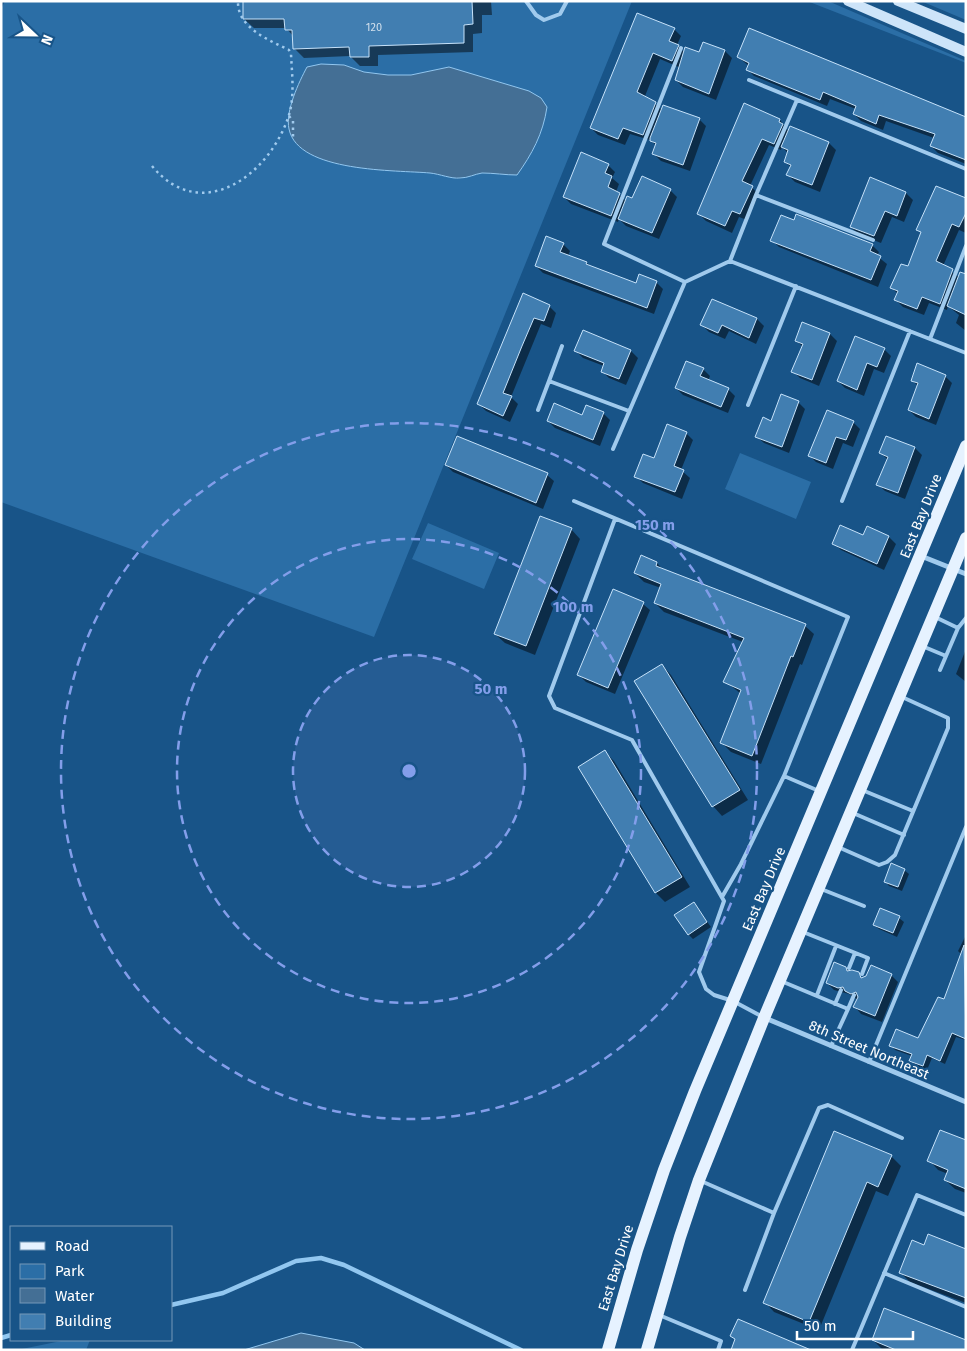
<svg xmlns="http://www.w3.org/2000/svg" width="967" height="1351" font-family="'Fira Sans',sans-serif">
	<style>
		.green { fill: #2b6ea6; fill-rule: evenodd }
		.water { fill: #446f95; stroke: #92c7f0 }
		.shadow { fill: #0007 }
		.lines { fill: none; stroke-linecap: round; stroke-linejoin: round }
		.stream { stroke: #92c7f0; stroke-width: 4.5 }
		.building { fill: #417eb1; stroke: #c6e2fa }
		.path { stroke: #a0caed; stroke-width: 2.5; stroke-dasharray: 2.5 4; stroke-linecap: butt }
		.lane { stroke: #a0caed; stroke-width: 4 }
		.street { stroke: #a0caed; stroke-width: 5 }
		.secondary { stroke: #cde4f9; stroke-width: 10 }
		.primary { stroke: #e6f2ff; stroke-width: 12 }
		.ring { fill: none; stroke: #839eea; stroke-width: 2.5; stroke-dasharray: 9 6 }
		.labels { text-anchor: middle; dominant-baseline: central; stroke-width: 4.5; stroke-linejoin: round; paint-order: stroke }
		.number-label { font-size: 11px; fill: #d0dfec }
		.street-label { font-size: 14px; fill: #fff; stroke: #185488 }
		.centre { fill: #839eea; stroke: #185488; stroke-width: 2.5 }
		.ring-label { font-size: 15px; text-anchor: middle; font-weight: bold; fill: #839eea; stroke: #185488; stroke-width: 4.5; stroke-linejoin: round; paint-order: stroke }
	</style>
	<rect width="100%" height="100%" fill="#185488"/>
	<path class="green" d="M5,1H632L374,637L1,502V9ZM344,65L364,72L388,75H411L449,67L529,91L547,107C543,134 532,154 517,175L481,173L459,179L433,173L361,168L333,163L308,152L298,145L289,120L299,84Z
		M807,1H828L966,61V63Z
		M921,1H966V20Z
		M740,453L811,482L796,519L725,489Z
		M428,523L499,553L484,589L412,559Z
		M66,1340H90L86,1350H17Z"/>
	<path class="water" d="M321,64L344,65L364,72L388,75H411L449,67L529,91L541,98L547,107C543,134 532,154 517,175C505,175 494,173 482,173C475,174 468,178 460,178C451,179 440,174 430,173C397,170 298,173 289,129C285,111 299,82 307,67Z
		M301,1333L354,1343L365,1350H244Z"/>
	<path class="shadow" d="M244,1H491L492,15H482V33L473,34V52L378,55V66H360L350,56L304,58L294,48V37L286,28H254L244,19Z
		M638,14L674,29L681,36L677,45L684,52L699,54L703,43L725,51L732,58L716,100L683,87L676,80L681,68L660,59L645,96L662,110L699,119L706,126L690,171L661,161L654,154L657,146L650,140L630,134L625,145L598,135L591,128Z
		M738,57L966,118V164L938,153L931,146L934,138L886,121L883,130L861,121L854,114L856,109L830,99L827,106L754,76L747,69L749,66Z
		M744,105L780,120L789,132L790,128L829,143L836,150L820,192L795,182L788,175L791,167L785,162L788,153L782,147L781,150L769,145L750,186L759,194L747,220L739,217L732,233L706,221L699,214Z
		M608,165L615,172L612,178L619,184L616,192L626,201L670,190L677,197L659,239L626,226L619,219L618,222L571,204L564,197Z
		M871,179L906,193L913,200L904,222L892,217L881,243L858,234L851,227Z
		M966,199V233L959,230L943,266L959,277L966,276V331L956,323L959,315L948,306L947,310L929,303L924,315L903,307L896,300L898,294L892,288Z
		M772,240L872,245L879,252L877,256L887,264L878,287L779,247Z
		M563,244L570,251L568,256L587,263L591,267L637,285L656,282L663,289L654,314L543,273L536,266Z
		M523,295L549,306L556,313L551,328L541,324L511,397L518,404L510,422L486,411L479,404Z
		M712,300L757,319L764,326L756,344L729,331L725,339L709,332L702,325Z
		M803,324L830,334L837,341L819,386L800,378L793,371L803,347L796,340Z
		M584,331L631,351L638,358L626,385L609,378L602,371L604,366L583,358L576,351Z
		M884,349L891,356L884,373L874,369L864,396L845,388L838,381Z
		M703,369L710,376L708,381L728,389L735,396L728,413L683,395L676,388Z
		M945,376L952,383L936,425L916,417L909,410L918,386L912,380Z
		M798,402L805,409L789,453L764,443L757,437Z
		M603,413L610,420L600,446L555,428L548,421Z
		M853,422L860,429L853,447L843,443L833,469L816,462L809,455Z
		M686,433L693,440L681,470L690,478L682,499L643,483L636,476Z
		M887,437L915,448L922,455L905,499L885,491L878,484L888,460L881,453Z
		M446,465L547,475L554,481L543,509L453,472Z
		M868,528L889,537L896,544L884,570L841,550L834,543L863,537Z
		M571,529L580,539L535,655L505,643L495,634Z
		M657,563L664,571L805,626L814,634L802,665L800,664L761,764L731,752L722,743L741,694L725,681L743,642L664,612L655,603L661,588L644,582L635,573Z
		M643,604L650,610L615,694L586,682L579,675Z
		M966,649V682L956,674Z
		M662,665L671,675L748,800L722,816L713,806L636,681Z
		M605,752L614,761L690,887L665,902L656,893L580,767Z
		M904,870L909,874L902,891L889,886L885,881Z
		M694,904L711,927L693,939L688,934Z
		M899,918L904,922L897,937L879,929L874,925Z
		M966,935V1040L956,1037L945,1064L932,1058L927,1070L915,1065L911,1060L912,1056L895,1050L891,1045L919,1039L945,1001L962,955L958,951Z
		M845,968L863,978L891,975L898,982L882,1022L861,1014L855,1007L858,1000L849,994L834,990L827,983Z
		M835,1133L891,1156L901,1166L888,1196L876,1191L819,1330L774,1312L765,1302Z
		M966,1142V1193L955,1189L945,1180L948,1174L938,1170L929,1160Z
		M924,1246L966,1250V1303L910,1282L900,1272Z
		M873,1340L966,1350H883Z"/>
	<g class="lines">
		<path class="stream" d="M171,1305L223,1293L296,1261L321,1258L344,1265L521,1350
			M1,1338L11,1335"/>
	</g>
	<path class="building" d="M243,1H472L473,24L464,25V43L369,46V57H350L349,47L293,49L292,30H285L284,19H243Z
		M637,13L675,28L669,41L679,45L672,61L653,53L637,92L656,102L643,135L623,128L618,139L590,128Z
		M749,28L966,117V160L930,146L935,134L879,115L876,124L853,114L856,106L823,92L820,100L746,70L749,63L737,57Z
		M703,42L725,50L709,94L675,80L685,47L699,52Z
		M744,103L780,119L779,122L783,124L774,144L762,139L742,181L753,186L740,214L732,211L725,226L697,214Z
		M663,105L700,118L683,165L652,154L656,143L650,141V138Z
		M790,126L829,142L812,185L786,175L791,165L784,162L788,150L781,147Z
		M581,152L609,164L605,173L612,176L608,187L620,193L611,216L563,197Z
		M642,176L671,189L652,233L618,219L627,196L632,198Z
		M870,177L906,192L897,216L885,211L874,236L850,227Z
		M936,186L966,198V213L959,227L952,224L936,261L953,269L940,304L922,297L917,309L894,300L898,291L890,288L901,264L908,266L921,232L916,230Z
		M796,214L873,244L870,251L881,256L871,280L770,241L781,215L794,220Z
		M546,236L564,243L560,252L587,262L586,264L636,283L639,274L657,281L647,308L535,266Z
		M960,272L966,274V315L947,306Z
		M523,293L550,305L544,321L534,318L522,346L503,393L512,396L503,416L477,404Z
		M712,299L757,318L749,338L722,325L718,333L700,325Z
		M802,322L830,333L812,380L791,372L803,344L795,341Z
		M583,330L631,350L619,379L601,372L604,363L574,351Z
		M855,336L885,348L877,367L867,363L857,390L837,381Z
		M686,361L704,368L700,376L729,388L721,407L675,388Z
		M917,363L946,375L929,419L908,410L918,383L911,381Z
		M781,394L799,401L782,447L755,437L763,417L771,421Z
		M554,403L582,415L586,405L604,412L593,440L547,421Z
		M827,410L854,421L846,440L836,437L826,463L808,456Z
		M667,424L687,432L674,466L684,470L675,492L634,477L643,454L654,458Z
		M457,436L548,473L536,503L445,465Z
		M886,436L915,447L898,493L876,485L888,457L879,453Z
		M540,516L572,528L526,646L494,634Z
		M840,525L863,535L867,526L889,536L877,564L832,544Z
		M641,555L657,562L656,566L806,624L793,657L791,656L752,756L720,743L741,690L723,682L744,638L654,603L661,584L634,573Z
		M613,589L644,602L608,688L577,675Z
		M662,664L740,790L712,807L634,681Z
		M605,750L682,877L655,893L578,767Z
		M891,863L905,869L898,887L884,882Z
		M694,902L707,922L688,935L674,915Z
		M880,908L900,916L893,933L873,925Z
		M964,945L966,1039L952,1033L940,1061L927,1055L923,1066L909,1061L912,1054L889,1046L896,1029L918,1038L938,997L944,999Z
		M834,962L846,967L847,971L852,970L859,972L861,978L866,976L871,965L892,974L875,1016L853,1007L858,997L856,992L851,994L845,991L843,987L838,988L826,983Z
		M940,1130L966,1140V1189L944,1180L948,1170L927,1161Z
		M834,1131L892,1155L878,1187L867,1182L809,1322L763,1303Z
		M928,1234L966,1249V1298L899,1273L912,1240L924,1245Z
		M884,1308L966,1340V1350H896L872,1340Z
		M738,1319L811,1350H731L735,1339L730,1336Z"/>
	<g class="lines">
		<path class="path" d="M289,116L293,121V139
			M152,166C201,225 268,176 288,118C295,98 292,75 291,54L289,50C269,40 237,28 238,1"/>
		<path class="lane" d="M526,1L536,15L544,20L560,14L567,1
			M681,48L604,244L685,282
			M749,80L966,169
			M797,100L756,195L873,240
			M756,195L730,261L930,339
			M966,246L930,339L966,353
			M562,346L549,381L629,411
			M748,405L796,286
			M538,410L549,381
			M613,449L685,282L730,261
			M574,501L848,617L784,776L819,791
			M842,501L910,331
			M615,519L549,696L555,708L632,740L724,901L699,972L706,989L714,995L733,1001L761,1016
			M935,617L958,628
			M922,646L946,656
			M940,670L958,628L966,618
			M862,790L913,811
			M853,813L904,835
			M838,847L879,865L887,862L895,855L948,728V718L902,697
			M821,889L864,906
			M722,897L741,864L784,776
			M803,932L868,958L862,974
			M849,968L855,953
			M781,981L848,1009L831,1046
			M817,995L836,946
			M835,1004L841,990
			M848,1009L854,995
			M869,1062L966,827
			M701,1181L774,1213L745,1290
			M774,1213L819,1108L828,1105L902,1138
			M884,1273L966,1307
			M659,1315L721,1341L718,1350
			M852,1350L917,1195L966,1215"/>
		<path class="street" d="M921,556L966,574
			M765,1018L966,1102"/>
		<path class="secondary" d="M848,1L966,52
			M898,1L966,29"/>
		<path class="primary" d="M608,1350L637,1250L664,1170L695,1091L966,446
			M647,1350L680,1237L699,1180L764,1018L966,538"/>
	</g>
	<circle cx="409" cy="771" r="116" fill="#839eea" fill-opacity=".12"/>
	<g class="ring">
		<circle cx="409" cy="771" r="116"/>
		<circle cx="409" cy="771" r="232"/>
		<circle cx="409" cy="771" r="348"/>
	</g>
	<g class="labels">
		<g class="number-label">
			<text x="374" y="27">120</text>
		</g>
		<g class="street-label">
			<text transform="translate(921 516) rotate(-68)">East Bay Drive</text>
			<text transform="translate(764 889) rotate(-67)">East Bay Drive</text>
			<text transform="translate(869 1050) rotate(23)">8th Street Northeast</text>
			<text transform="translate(616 1268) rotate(-73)">East Bay Drive</text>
		</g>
	</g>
	<circle cx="409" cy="771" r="8" class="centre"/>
	<g class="ring-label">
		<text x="655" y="530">150 m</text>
		<text x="573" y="612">100 m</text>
		<text x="491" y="694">50 m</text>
	</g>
	<rect width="967" height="1351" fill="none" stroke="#ffffff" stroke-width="5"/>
	<rect x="10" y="1226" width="162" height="115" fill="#185488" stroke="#7498b8"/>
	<rect x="20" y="1242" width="25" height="8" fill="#e6f2ff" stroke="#7498b8"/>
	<text x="55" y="1251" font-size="15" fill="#ffffff">Road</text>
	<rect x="20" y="1264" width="25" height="15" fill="#2b6ea6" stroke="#7498b8"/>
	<text x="55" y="1276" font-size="15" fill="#ffffff">Park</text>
	<rect x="20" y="1288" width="25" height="15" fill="#446f95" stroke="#7498b8"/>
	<text x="55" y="1301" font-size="15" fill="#ffffff">Water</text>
	<rect x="20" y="1314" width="25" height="15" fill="#417eb1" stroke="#7498b8"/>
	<text x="55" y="1326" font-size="15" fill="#ffffff">Building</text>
	<g transform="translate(35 35) rotate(112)" stroke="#185488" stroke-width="4" paint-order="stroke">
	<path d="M0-4L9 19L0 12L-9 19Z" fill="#ffffff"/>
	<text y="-8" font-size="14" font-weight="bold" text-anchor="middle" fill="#ffffff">N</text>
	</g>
	<path d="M797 1331v8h116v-8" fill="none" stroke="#ffffff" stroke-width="2.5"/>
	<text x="804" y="1331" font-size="15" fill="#ffffff" stroke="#185488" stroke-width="4" paint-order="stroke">50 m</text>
</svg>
